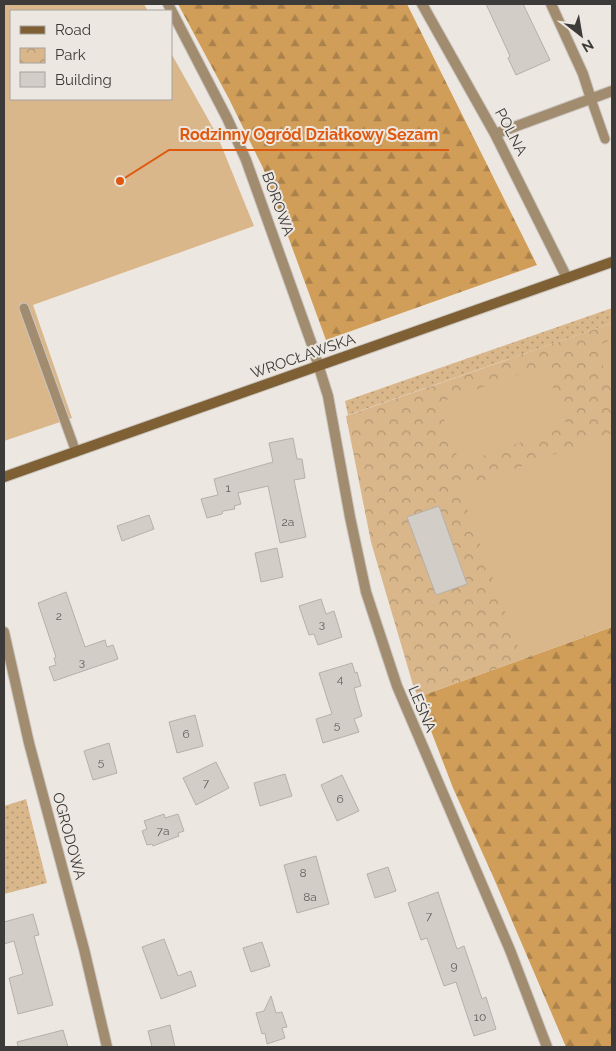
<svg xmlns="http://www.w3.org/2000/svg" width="616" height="1051" font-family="Raleway,sans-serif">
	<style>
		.grass { fill: url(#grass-dots) }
		.forest { fill: url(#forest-firs) }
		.park { fill: url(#park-crowns) }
		.garden { fill: #d9b78b }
		.building { fill: #d2cdc7; stroke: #b5b0aa }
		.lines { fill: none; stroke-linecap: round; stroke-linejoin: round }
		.lane-casing { stroke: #cac5bf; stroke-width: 11 }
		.street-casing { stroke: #cac5bf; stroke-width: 12 }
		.secondary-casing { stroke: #cac5bf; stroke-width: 12 }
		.lane { stroke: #a28c70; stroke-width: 9 }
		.street { stroke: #a28c70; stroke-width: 10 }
		.secondary { stroke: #7f6035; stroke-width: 10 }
		.labels { text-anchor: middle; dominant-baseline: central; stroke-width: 4; stroke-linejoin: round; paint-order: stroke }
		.number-label { font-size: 12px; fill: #62605c }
		.street-label { font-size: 15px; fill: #3d3b39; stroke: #ede7e1 }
		.leader { fill: none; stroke: #df580e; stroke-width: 2 }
		.callout-dot { fill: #df580e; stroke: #ede7e1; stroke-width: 2 }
		.callout-label { font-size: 16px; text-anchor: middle; font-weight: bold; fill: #df580e; stroke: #ede7e1; stroke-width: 4; stroke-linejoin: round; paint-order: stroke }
	</style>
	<defs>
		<pattern id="grass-dots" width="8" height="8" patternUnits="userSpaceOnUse" patternTransform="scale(1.25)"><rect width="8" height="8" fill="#d9b78b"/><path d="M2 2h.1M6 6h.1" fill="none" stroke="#b19673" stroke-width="1.8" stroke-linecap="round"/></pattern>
		<pattern id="forest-firs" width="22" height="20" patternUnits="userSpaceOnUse" patternTransform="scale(1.25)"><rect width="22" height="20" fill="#d19e59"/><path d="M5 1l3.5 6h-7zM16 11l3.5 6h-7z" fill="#ab824b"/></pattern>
		<pattern id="park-crowns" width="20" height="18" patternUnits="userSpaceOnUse" patternTransform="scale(1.25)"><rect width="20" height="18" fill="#d9b78b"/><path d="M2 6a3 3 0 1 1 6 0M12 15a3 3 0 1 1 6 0" fill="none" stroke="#b19673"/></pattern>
	</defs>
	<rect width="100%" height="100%" fill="#ede7e1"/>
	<path class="grass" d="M612,308V323L348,415L345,401Z
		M26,799L47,883L4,894V806Z"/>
	<path class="forest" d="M178,4H407L537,265L326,340L263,168L229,99Z
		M612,627V1047H566L492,874L453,788L418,697Z"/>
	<path class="park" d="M612,323V627L418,697L413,685L371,542L346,416Z"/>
	<path class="garden" d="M4,4H144L148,11H11V99H171V53L217,135L254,226L33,305L72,418L4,441Z
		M612,340V391L596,346Z
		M545,365L567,426L460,464L438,403Z
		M612,433V625L522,658L460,489Z"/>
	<path class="building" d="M486,4H523L550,60L516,75L508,58L510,56Z
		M293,438L297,459H302L305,478L294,480L306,537L280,543L268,486L238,493L241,504L234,506L235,509L223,511L222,514L207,518L201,499L218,495L214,479L273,462L269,443Z
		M439,506L467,584L436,595L407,517Z
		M149,515L154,529L122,541L117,526Z
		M277,548L283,577L261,582L255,553Z
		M66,592L85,647L105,640L107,647L113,645L118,659L54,681L49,667L56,665L54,658L56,657L38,603Z
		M321,599L326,614L334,611L342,637L318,645L314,634L309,635L299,606Z
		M352,663L355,673L357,672L361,686L354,688L362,716L354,719L359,732L323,743L316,719L332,714L319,673Z
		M195,715L203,746L177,753L169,722Z
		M109,743L117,773L93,780L84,751Z
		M216,762L229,788L196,805L183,778Z
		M285,774L292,796L260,806L254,783Z
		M342,775L359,811L337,821L321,785Z
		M164,814L165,818L178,814L184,831L178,833L179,836L153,846L152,844L147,845L142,831L147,829L144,821Z
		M316,856L329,904L297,913L284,865Z
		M388,867L396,891L375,898L367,874Z
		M438,892L457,949L464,946L482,999L486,997L496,1029L474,1036L456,982L444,986L427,938L421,940L408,903Z
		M33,914L39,935L34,936L53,1005L18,1014L9,978L23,974L14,941L4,944V922Z
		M164,939L178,976L191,971L196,986L161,999L142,947Z
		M262,942L270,966L251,972L243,948Z
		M271,996L276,1013L282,1012L287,1027L282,1028L285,1038L267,1044L265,1033L262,1034L256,1013L264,1011Z
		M170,1025L175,1047H152L148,1031Z
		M63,1030L68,1047H18L17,1042Z"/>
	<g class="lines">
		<defs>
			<path id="lane" d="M591,99L605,139
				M24,308L76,452"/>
			<path id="street" d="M168,4L227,118L246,160L311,342L328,396L350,517L366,592L397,686L510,950L547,1047
				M422,4L495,134L567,278
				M551,4L583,74L591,99
				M495,134L612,91
				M4,632L29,743L84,949L107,1047"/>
			<path id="secondary" d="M4,477L612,262"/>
		</defs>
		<use href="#lane" class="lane-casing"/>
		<use href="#street" class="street-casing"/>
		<use href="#secondary" class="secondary-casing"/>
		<use href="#lane" class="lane"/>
		<use href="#street" class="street"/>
		<use href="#secondary" class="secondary"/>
	</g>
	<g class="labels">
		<g class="number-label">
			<text x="228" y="488">1</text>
			<text x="288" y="522">2a</text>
			<text x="59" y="616">2</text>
			<text x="322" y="624">3</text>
			<text x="82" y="662">3</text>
			<text x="340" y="679">4</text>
			<text x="337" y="725">5</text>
			<text x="186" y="734">6</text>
			<text x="101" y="762">5</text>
			<text x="206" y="783">7</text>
			<text x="340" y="799">6</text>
			<text x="163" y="831">7a</text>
			<text x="303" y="873">8</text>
			<text x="310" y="897">8a</text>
			<text x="429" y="916">7</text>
			<text x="454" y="966">9</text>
			<text x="480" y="1017">10</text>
		</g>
		<g class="street-label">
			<text transform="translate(511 132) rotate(62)">POLNA</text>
			<text transform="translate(278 204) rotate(70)">BOROWA</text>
			<text transform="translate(303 356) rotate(-19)">WROCŁAWSKA</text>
			<text transform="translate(422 709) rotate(67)">LEŚNA</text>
			<text transform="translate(69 836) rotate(75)">OGRODOWA</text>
		</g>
	</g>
	<path class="leader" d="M120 181L169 150H449"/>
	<circle class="callout-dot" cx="120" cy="181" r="5"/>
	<g class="callout-label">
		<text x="309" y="140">Rodzinny Ogród Działkowy Sezam</text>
	</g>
	<rect width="616" height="1051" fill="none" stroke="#3d3b39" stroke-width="10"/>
	<rect x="10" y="10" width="162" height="90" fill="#ede7e1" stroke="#a7a29e"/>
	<rect x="20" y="26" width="25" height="8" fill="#7f6035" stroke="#a7a29e"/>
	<text x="55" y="35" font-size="15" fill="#3d3b39">Road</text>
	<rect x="20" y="48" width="25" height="15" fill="url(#park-crowns)" stroke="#a7a29e"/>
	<text x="55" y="60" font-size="15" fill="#3d3b39">Park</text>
	<rect x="20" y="72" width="25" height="15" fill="#d2cdc7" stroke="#a7a29e"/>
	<text x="55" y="85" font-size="15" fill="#3d3b39">Building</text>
	<g transform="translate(581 35) rotate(149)" stroke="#ede7e1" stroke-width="4" paint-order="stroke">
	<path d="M0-4L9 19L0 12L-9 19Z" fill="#3d3b39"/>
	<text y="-8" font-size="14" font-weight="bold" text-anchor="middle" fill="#3d3b39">N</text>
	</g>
</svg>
